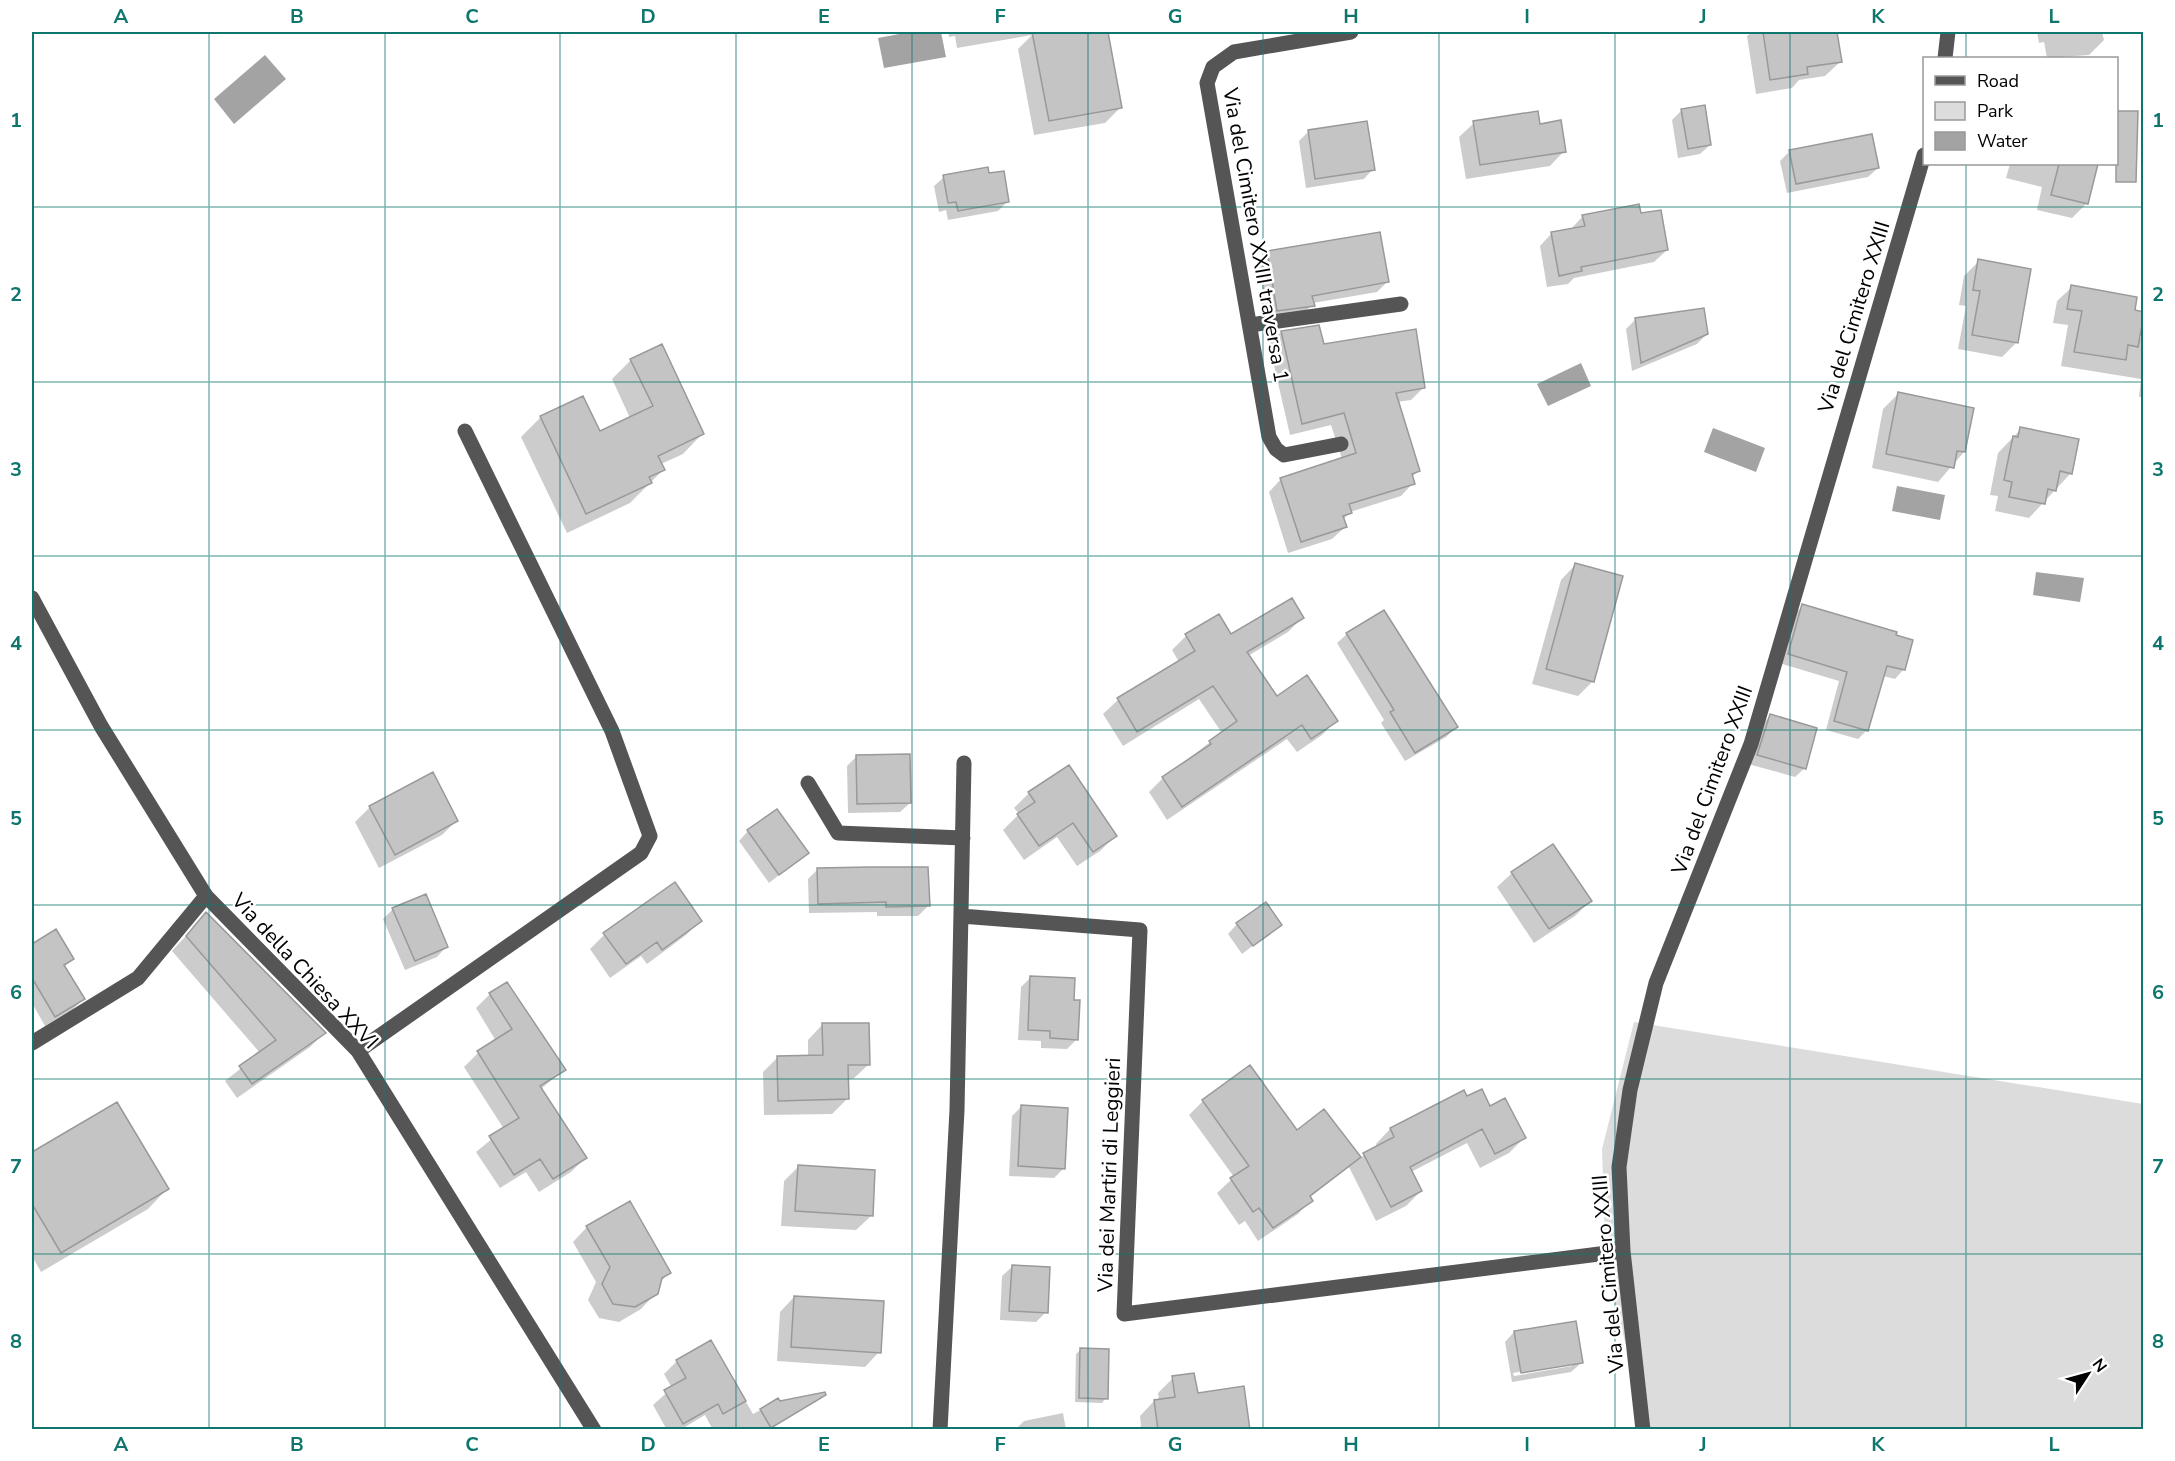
<svg xmlns="http://www.w3.org/2000/svg" width="2175" height="1461" font-family="'Nunito Sans',sans-serif">
	<style>
		.green { fill: #dcdcdc }
		.water { fill: #a3a3a3 }
		.shadow { fill: #0003; fill-rule: evenodd }
		.building { fill: #c4c4c4; stroke: #999; stroke-width: 1.5 }
		.lines { fill: none; stroke-linecap: round; stroke-linejoin: round }
		.minor { stroke: #555; stroke-width: 15 }
		.grid { fill: none; stroke: #0f766e; stroke-width: 1.5; stroke-opacity: 0.55 }
		.labels { text-anchor: middle; dominant-baseline: central; stroke-width: 5; stroke-linejoin: round; paint-order: stroke }
		.street-label { font-size: 21px; fill: #000; stroke: #fff }
		.neatline { fill: none; stroke: #0f766e; stroke-width: 2 }
		.grid-label { font-size: 20px; text-anchor: middle; font-weight: bold; fill: #0f766e }
	</style>
	<rect width="100%" height="100%" fill="#fff"/>
	<path class="green" d="M1634,1022L2143,1104V1429H1649L1606,1272L1602,1149Z"/>
	<path class="water" d="M910,32H941L946,57L884,68L878,38Z
		M265,55L286,79L234,124L214,99Z
		M1581,363L1591,386L1548,406L1537,384Z
		M1713,428L1765,448L1756,472L1704,452Z
		M1897,486L1945,495L1940,520L1892,511Z
		M2036,572L2084,578L2080,602L2033,595Z"/>
	<path class="shadow" d="M948,32H1106L1120,108L1105,123L1034,135L1018,49L1032,35L957,48L955,36L949,37Z
		M1752,32H1836L1840,62L1825,76L1799,80L1792,88L1756,94L1747,36Z
		M2037,32H2102L2104,40L2089,55L2047,58L2044,42L2039,43Z
		M1682,110L1710,145L1700,154L1678,158L1672,120Z
		M1474,123L1564,151L1550,166L1466,179L1459,137Z
		M1308,132L1373,169L1364,179L1306,188L1299,141Z
		M1790,151L1878,168L1868,177L1787,193L1780,161Z
		M2010,164H2096L2087,203L2072,218L2037,210L2042,187L2006,178Z
		M988,175L1008,201L998,211L948,220L946,210L939,212L934,186L944,177Z
		M1640,215L1667,250L1654,262L1574,278L1568,284L1547,287L1540,246L1552,233L1571,229L1583,216Z
		M1268,252L1387,282L1377,292L1313,303L1303,315L1268,320L1258,262Z
		M1979,261L2017,342L2002,357L1958,349L1966,306L1959,305L1964,276Z
		M2072,287L2133,311L2138,338H2144V397H2139L2141,379L2061,366L2068,325L2053,323L2057,301Z
		M1636,319L1707,334L1697,344L1632,371L1626,329Z
		M1318,327L1323,346L1424,387L1411,400L1397,402L1419,470L1411,478L1413,483L1401,496L1350,512L1343,520L1345,527L1332,539L1288,553L1269,492L1281,479L1342,459L1331,425L1290,435L1269,344L1281,332Z
		M631,360L702,434L683,454L661,464L663,470L630,503L567,533L521,437L541,417L599,433L630,418L612,379Z
		M1898,394L1964,452L1938,482L1872,468L1883,409Z
		M2021,429L2071,473L2029,518L1995,511L1998,496L1990,495L1998,453Z
		M1575,565L1593,681L1578,696L1532,684L1561,580Z
		M1803,606L1904,669L1895,679L1883,676L1867,730L1858,739L1826,730L1839,681L1779,663L1793,615Z
		M1302,618L1288,632L1248,656L1276,698L1336,721L1322,735L1297,752L1287,739L1167,820L1149,792L1163,778L1222,733L1199,699L1123,746L1103,714L1118,700L1179,662L1172,650L1186,636H1230Z
		M1347,634L1456,727L1446,737L1405,761L1381,723L1384,720L1337,643Z
		M1770,716L1805,768L1795,777L1748,764L1761,726Z
		M857,756L910,803L900,812L848,813L847,766Z
		M1029,793L1115,836L1100,851L1077,866L1057,837L1024,860L1003,830L1019,814L1014,808Z
		M370,807L457,820L442,835L379,868L355,822Z
		M748,831L807,853L769,883L739,841Z
		M818,869L928,906L918,916H877V912L809,913L808,879Z
		M1512,873L1590,901L1575,916L1534,943L1497,887Z
		M393,909L446,947L437,957L405,970L383,919Z
		M206,914L324,1033L310,1047L237,1098L225,1081L260,1053L172,951Z
		M700,921L686,935L647,964L641,956L610,978L590,949L604,935Z
		M1237,924L1280,925L1242,954L1228,934Z
		M56,931L73,959L64,967L83,999L73,1009L45,1026L32,1003V946Z
		M1030,978L1072,1001L1077,1039L1067,1049L1041,1048V1041L1018,1040L1021,987Z
		M490,994L564,1069L541,1089L585,1158L571,1172L539,1192L526,1172L500,1188L476,1152L504,1129L464,1067L478,1053L496,1041L476,1008Z
		M822,1025L868,1065L853,1079H847V1099L832,1114L764,1115L763,1072L778,1057H808V1040Z
		M1250,1067L1297,1132L1324,1111L1360,1158L1377,1147L1376,1144L1390,1129L1463,1092L1467,1098L1490,1108L1524,1138L1509,1153L1480,1168L1467,1143L1411,1172L1421,1191L1406,1206L1376,1221L1349,1167L1309,1198L1311,1200L1298,1214L1258,1241L1245,1221L1239,1225L1217,1193L1234,1177L1189,1115L1203,1101Z
		M116,1104L167,1189L148,1209L41,1272L32,1256V1154Z
		M1022,1106L1063,1169L1054,1178L1009,1176L1012,1116Z
		M799,1166L871,1216L856,1230L781,1226L784,1181Z
		M587,1227L669,1273L659,1283L656,1293L641,1309L619,1322L599,1318L588,1300L596,1282L573,1242Z
		M1012,1267L1046,1312L1036,1322L1000,1320L1002,1276Z
		M794,1297L879,1352L865,1367L777,1361L780,1312Z
		M1514,1332L1581,1363L1571,1372L1512,1382L1505,1342ZM1572,1363V1366L1514,1376L1513,1373Z
		M711,1342L753,1414L762,1409L773,1430H713L705,1415L680,1430H667L653,1405L672,1388L664,1374L677,1361Z
		M1081,1349L1106,1398L1102,1403L1075,1402L1076,1354Z
		M1173,1378L1196,1395L1249,1430H1137L1141,1426L1140,1416L1154,1401L1159,1400L1158,1393Z
		M1063,1413L1066,1430H1015L1024,1421Z"/>
	<path class="building" d="M1032,32H1108L1122,108L1049,121Z
		M1763,32H1837L1842,62L1807,67L1808,74L1770,80Z
		M1705,105L1711,145L1688,149L1681,109Z
		M1538,111L1540,124L1561,120L1566,152L1480,165L1473,121Z
		M2116,111H2138L2136,182H2116Z
		M1367,121L1375,170L1315,179L1308,130Z
		M1872,134L1879,168L1796,184L1789,150Z
		M2059,164H2098L2088,204L2051,195Z
		M988,167L989,173L1004,171L1009,202L958,211L956,202L948,203L943,175Z
		M1639,204L1641,213L1661,210L1668,250L1581,267L1582,271L1559,276L1551,232L1585,226L1582,215Z
		M1380,232L1389,282L1312,296L1315,306L1277,311L1267,251Z
		M1978,259L2031,269L2018,343L1972,335L1980,291L1973,290Z
		M2071,285L2137,297L2135,310L2144,312V314L2138,347L2128,345L2126,360L2074,352L2082,311L2067,309Z
		M1704,308L1708,334L1641,363L1635,318Z
		M1319,325L1324,344L1416,329L1425,388L1396,393L1420,471L1412,474L1415,484L1349,504L1352,513L1343,516L1347,527L1301,542L1280,478L1356,453L1344,413L1302,424L1281,331Z
		M662,344L704,434L658,456L665,470L649,477L652,483L586,514L540,416L583,396L600,431L653,406L630,359Z
		M1898,392L1974,408L1965,452L1957,451L1954,468L1886,454Z
		M2020,427L2079,439L2072,474L2060,471L2056,491L2048,489L2045,504L2009,497L2012,482L2004,480L2013,436L2018,437Z
		M1575,563L1623,576L1594,682L1546,669Z
		M1292,598L1304,618L1247,652L1277,696L1307,675L1338,721L1311,739L1302,725L1182,807L1162,777L1211,744L1209,741L1237,721L1213,686L1137,732L1117,698L1195,651L1185,634L1219,614L1231,634Z
		M1802,604L1897,632L1896,635L1913,640L1905,670L1887,666L1868,731L1834,721L1847,672L1788,654Z
		M1384,610L1458,727L1415,753L1390,712L1394,710L1346,633Z
		M1770,714L1817,728L1806,769L1757,755Z
		M910,754L911,803L857,804L856,755Z
		M1069,765L1117,836L1093,852L1073,823L1039,846L1017,814L1035,802L1028,792Z
		M433,772L458,821L395,855L369,806Z
		M777,809L809,853L779,875L747,830Z
		M1553,844L1592,901L1549,929L1511,872Z
		M870,867H928L930,906L886,907V902L818,904L817,868Z
		M675,882L702,921L662,950L657,942L626,964L603,933Z
		M426,894L448,947L415,961L392,908Z
		M1266,902L1282,925L1253,946L1236,923Z
		M206,912L326,1033L252,1084L239,1066L276,1040L186,936Z
		M56,929L74,959L64,965L85,999L55,1017L32,978V944Z
		M1030,976L1075,978L1074,1000H1080L1078,1040L1050,1038V1031L1028,1030Z
		M507,982L566,1070L540,1086L587,1158L553,1179L540,1159L514,1175L489,1136L519,1118L477,1051L512,1029L489,993Z
		M822,1023H869L870,1065H848L849,1099L778,1101L777,1056L823,1055Z
		M1250,1065L1297,1130L1324,1109L1361,1157L1310,1196L1313,1201L1273,1228L1259,1208L1253,1212L1230,1178L1249,1166L1202,1100Z
		M1482,1089L1490,1106L1505,1098L1526,1138L1495,1154L1482,1129L1410,1167L1422,1191L1391,1207L1363,1153L1394,1137L1390,1128L1464,1090L1467,1096Z
		M117,1102L169,1189L61,1253L32,1204V1152Z
		M1021,1105L1068,1108L1065,1169L1018,1166Z
		M798,1165L875,1170L873,1216L795,1211Z
		M630,1201L671,1273L662,1278L658,1294L635,1307L613,1304L602,1284L610,1267L586,1226Z
		M1012,1265L1050,1267L1048,1313L1009,1311Z
		M794,1296L884,1301L881,1353L791,1347Z
		M1576,1321L1583,1363L1521,1373L1514,1331Z
		M711,1340L746,1401L723,1414L718,1404L683,1424L664,1390L686,1378L676,1360Z
		M1080,1348L1109,1349L1108,1399L1079,1398Z
		M1194,1373L1198,1393L1244,1386L1250,1430H1158L1154,1400L1175,1397L1172,1376Z
		M825,1392L826,1395L771,1428L760,1409L778,1398L780,1401Z"/>
	<g class="lines">
		<path class="minor" d="M1945,58L1948,32
			M1250,325L1401,304
			M1341,444L1284,455L1276,449L1269,437L1207,83L1213,67L1234,52L1351,32
			M32,598L101,726L206,896L358,1051L594,1430
			M808,783L838,833L963,838
			M961,916L1140,930L1124,1314L1623,1251
			M32,1043L138,978L206,896
			M358,1051L641,853L650,836L612,731L465,431
			M940,1430L957,1110L964,763
			M1643,1430L1623,1251L1619,1167L1630,1090L1656,983L1751,744L1924,155"/>
	</g>
	<path class="grid" d="M209,32V1430M385,32V1430M560,32V1430M736,32V1430M912,32V1430M1088,32V1430M1263,32V1430M1439,32V1430M1615,32V1430M1790,32V1430M1966,32V58M1966,164V1430M32,207H2144M32,382H2144M32,556H2144M32,730H2144M32,905H2144M32,1079H2144M32,1254H2144"/>
	<g class="labels">
		<g class="street-label">
			<text transform="translate(1256 235) rotate(80)">Via del Cimitero XXIII traversa 1</text>
			<text transform="translate(1854 317) rotate(-73)">Via del Cimitero XXIII</text>
			<text transform="translate(1712 780) rotate(-70)">Via del Cimitero XXIII</text>
			<text transform="translate(305 971) rotate(47)">Via della Chiesa XXVI</text>
			<text transform="translate(1109 1175) rotate(-88)">Via dei Martiri di Leggieri</text>
			<text transform="translate(1608 1274) rotate(-95)">Via del Cimitero XXIII</text>
		</g>
	</g>
	<rect width="2175" height="1461" fill="none" stroke="#ffffff" stroke-width="66"/>
	<rect x="1923" y="57" width="195" height="108" fill="#ffffff" stroke="#999999" stroke-width="1.5"/>
	<rect x="1935" y="76" width="30" height="9" fill="#555555" stroke="#999999" stroke-width="1.5"/>
	<text x="1977" y="87" font-size="18" fill="#000000">Road</text>
	<rect x="1935" y="102" width="30" height="18" fill="#dcdcdc" stroke="#999999" stroke-width="1.5"/>
	<text x="1977" y="117" font-size="18" fill="#000000">Park</text>
	<rect x="1935" y="132" width="30" height="18" fill="#a3a3a3" stroke="#999999" stroke-width="1.5"/>
	<text x="1977" y="147" font-size="18" fill="#000000">Water</text>
	<g transform="translate(2088 1374) rotate(54)" stroke="#ffffff" stroke-width="4.5" paint-order="stroke">
	<path d="M0-4.5L10 22L0 15L-10 22Z" fill="#000000"/>
	<text y="-9" font-size="16" font-weight="bold" text-anchor="middle" fill="#000000">N</text>
	</g>
	<rect x="33" y="33" width="2109" height="1395" class="neatline"/>
	<g class="grid-label">
		<text x="121" y="23">A</text>
		<text x="297" y="23">B</text>
		<text x="472" y="23">C</text>
		<text x="648" y="23">D</text>
		<text x="824" y="23">E</text>
		<text x="1000" y="23">F</text>
		<text x="1175" y="23">G</text>
		<text x="1351" y="23">H</text>
		<text x="1527" y="23">I</text>
		<text x="1703" y="23">J</text>
		<text x="1878" y="23">K</text>
		<text x="2054" y="23">L</text>
		<text x="16" y="127">1</text>
		<text x="2158" y="127">1</text>
		<text x="16" y="301">2</text>
		<text x="2158" y="301">2</text>
		<text x="16" y="476">3</text>
		<text x="2158" y="476">3</text>
		<text x="16" y="650">4</text>
		<text x="2158" y="650">4</text>
		<text x="16" y="825">5</text>
		<text x="2158" y="825">5</text>
		<text x="16" y="999">6</text>
		<text x="2158" y="999">6</text>
		<text x="16" y="1173">7</text>
		<text x="2158" y="1173">7</text>
		<text x="16" y="1348">8</text>
		<text x="2158" y="1348">8</text>
		<text x="121" y="1451">A</text>
		<text x="297" y="1451">B</text>
		<text x="472" y="1451">C</text>
		<text x="648" y="1451">D</text>
		<text x="824" y="1451">E</text>
		<text x="1000" y="1451">F</text>
		<text x="1175" y="1451">G</text>
		<text x="1351" y="1451">H</text>
		<text x="1527" y="1451">I</text>
		<text x="1703" y="1451">J</text>
		<text x="1878" y="1451">K</text>
		<text x="2054" y="1451">L</text>
	</g>
</svg>
